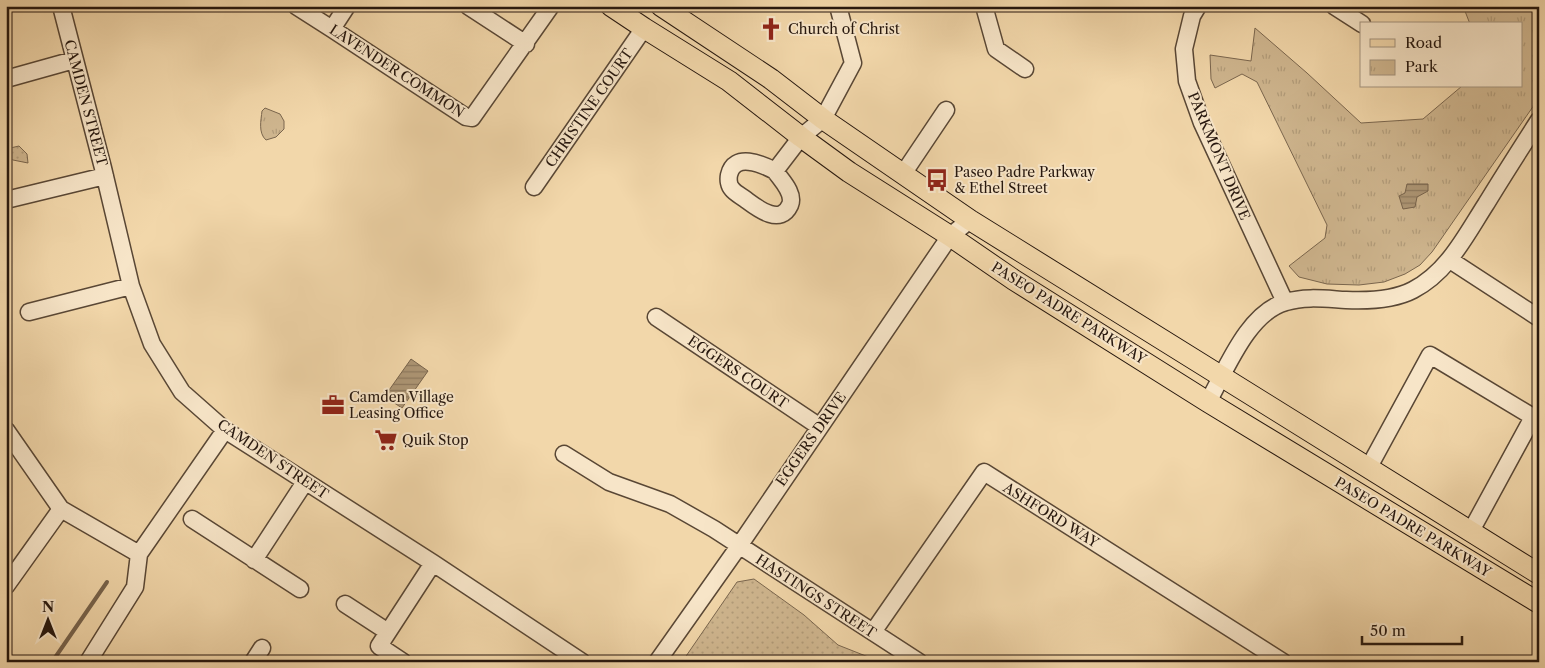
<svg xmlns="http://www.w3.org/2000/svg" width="1545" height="668" font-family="'Libre Caslon Text',serif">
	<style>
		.grass { fill: url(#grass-dots); stroke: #7a664e }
		.park { fill: url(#park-tufts); stroke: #7a664e }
		.water { fill: url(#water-rules); stroke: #77634c }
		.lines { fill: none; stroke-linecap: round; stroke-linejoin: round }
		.stream { stroke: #77634c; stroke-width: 4 }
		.minor-casing { stroke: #594735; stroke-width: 19 }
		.major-casing { stroke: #26170e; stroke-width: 22 }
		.minor { stroke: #f7e5c8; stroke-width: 16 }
		.major { stroke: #f2d7aa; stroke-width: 20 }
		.labels { text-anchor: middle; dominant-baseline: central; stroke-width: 4; stroke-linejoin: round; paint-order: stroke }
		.poi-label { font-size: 14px; fill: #26170e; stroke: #f7e5c8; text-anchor: start }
		.street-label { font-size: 14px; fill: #26170e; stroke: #f7e5c8 }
	</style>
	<defs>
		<pattern id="grass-dots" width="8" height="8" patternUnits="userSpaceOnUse" patternTransform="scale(1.25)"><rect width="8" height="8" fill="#cfb68f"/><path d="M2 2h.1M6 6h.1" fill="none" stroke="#b29c7a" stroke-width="1.8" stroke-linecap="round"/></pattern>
		<pattern id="park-tufts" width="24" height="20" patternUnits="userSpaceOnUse" patternTransform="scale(1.25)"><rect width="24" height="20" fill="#cfb68f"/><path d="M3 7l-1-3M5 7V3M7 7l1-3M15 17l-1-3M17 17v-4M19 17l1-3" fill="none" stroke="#b29c7a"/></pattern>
		<pattern id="water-rules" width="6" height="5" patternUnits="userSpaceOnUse" patternTransform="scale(1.25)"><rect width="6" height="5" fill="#ad9675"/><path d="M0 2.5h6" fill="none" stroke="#8d795e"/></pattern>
	</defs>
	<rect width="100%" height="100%" fill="#f2d7aa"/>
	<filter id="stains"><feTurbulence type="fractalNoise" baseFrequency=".004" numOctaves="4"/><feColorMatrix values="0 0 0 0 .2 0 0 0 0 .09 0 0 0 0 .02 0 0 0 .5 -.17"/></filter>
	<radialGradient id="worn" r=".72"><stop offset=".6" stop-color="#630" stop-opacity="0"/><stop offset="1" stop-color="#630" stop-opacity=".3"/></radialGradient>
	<path class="grass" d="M19,146L27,154L28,163L13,160L6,155V149Z
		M754,579L804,615L838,645L881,662H682L737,582Z"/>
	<path class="park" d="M1463,6H1531L1539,21V98L1432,252L1420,265L1405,274L1384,282L1359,285L1327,284L1299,277L1289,266L1325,238L1327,225L1257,82L1242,74L1215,88L1211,79L1210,55L1251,61L1255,28L1307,73L1361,123L1423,119L1462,86H1521V24H1470Z
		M265,108L280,114L284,121V129L276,137L266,140C258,133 261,120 262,111Z"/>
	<path class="water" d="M1407,184H1428V191L1417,197L1415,207L1403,209L1399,196L1405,193Z
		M411,359L428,371L402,408L382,395L384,392L387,393Z"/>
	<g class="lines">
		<path class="stream" d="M52,662L107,582"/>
		<defs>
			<path id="minor" d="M61,6L103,168L131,286L152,344L182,392L225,430L433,563L582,662
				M296,6L332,29L466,117L472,118L551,6
				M468,6L526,44
				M984,6L996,49L1025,69
				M1198,6L1192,16L1184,49L1187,81L1202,123L1285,302
				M1334,6L1362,24
				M332,29L347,6
				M6,79L74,60
				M775,171C781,180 795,193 790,205C780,227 756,207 745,199C741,196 735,193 732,189C729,186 728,180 729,175C734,152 762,164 775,171L801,137L823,119L853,63L838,6
				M903,174L946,110
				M534,187L644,28
				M6,200L105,176
				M1450,260L1539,318
				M29,312L131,286
				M656,317L820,427
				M1208,402C1226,370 1248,312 1286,302C1305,296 1327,299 1346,300C1368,301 1394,300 1413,290C1448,272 1466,235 1486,204C1503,176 1521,148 1539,120
				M6,430L61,509L139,554
				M564,454L609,482L670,504L714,529L919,662
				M1369,467L1430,355L1533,417L1471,531
				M192,519L300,589
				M254,560L305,482
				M6,586L61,509
				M345,604L388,632
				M873,632L984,472L1283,662
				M88,662L135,587L139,554L225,430
				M253,662L262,648
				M403,662L379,646L433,563
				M657,662L739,546L950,236L970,220"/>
			<path id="major" d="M611,6L644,28L729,81L801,137L849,172L950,236L1014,280L1208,402L1539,603
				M661,6L771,79L823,119L970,220L1539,574"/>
		</defs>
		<use href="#minor" class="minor-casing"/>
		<use href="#major" class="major-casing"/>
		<use href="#minor" class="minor"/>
		<use href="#major" class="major"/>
	</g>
	<defs>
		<symbol id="church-bare" viewBox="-9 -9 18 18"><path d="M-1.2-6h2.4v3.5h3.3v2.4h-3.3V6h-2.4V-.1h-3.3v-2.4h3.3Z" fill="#8f2418" stroke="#f7e5c8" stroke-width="2.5" paint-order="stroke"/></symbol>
		<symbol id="bus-bare" viewBox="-9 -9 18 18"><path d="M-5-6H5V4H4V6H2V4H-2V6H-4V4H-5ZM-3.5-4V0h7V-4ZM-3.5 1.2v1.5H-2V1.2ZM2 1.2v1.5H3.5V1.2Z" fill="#8f2418" stroke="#f7e5c8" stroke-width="2.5" paint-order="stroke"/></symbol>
		<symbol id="office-bare" viewBox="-9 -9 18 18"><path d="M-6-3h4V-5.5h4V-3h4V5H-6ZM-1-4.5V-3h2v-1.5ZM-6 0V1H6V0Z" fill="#8f2418" stroke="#f7e5c8" stroke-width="2.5" paint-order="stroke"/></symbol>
		<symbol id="supermarket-bare" viewBox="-9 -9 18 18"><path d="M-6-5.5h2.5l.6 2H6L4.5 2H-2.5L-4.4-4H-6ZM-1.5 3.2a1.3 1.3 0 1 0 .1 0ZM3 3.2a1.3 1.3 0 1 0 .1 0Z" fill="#8f2418" stroke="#f7e5c8" stroke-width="2.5" paint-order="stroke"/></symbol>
	</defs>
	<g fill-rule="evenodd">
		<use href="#church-bare" x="755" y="13" width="32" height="32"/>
		<use href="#bus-bare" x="921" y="164" width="32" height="32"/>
		<use href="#office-bare" x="317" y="389" width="32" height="32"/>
		<use href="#supermarket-bare" x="370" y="424" width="32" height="32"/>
	</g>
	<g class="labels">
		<g class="poi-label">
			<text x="788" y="29">Church of Christ</text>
			<text x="954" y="172">Paseo Padre Parkway<tspan x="954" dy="16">&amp; Ethel Street</tspan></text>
			<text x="349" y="397">Camden Village<tspan x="349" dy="16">Leasing Office</tspan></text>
			<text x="402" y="440">Quik Stop</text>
		</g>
		<g class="street-label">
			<text transform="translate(397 71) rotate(33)">LAVENDER COMMON</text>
			<text transform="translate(86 103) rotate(75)">CAMDEN STREET</text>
			<text transform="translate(589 108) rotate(-55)">CHRISTINE COURT</text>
			<text transform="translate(1219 156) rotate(67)">PARKMONT DRIVE</text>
			<text transform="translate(1069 313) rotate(32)">PASEO PADRE PARKWAY</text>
			<text transform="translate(738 372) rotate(34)">EGGERS COURT</text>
			<text transform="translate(811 439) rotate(-55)">EGGERS DRIVE</text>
			<text transform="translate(273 459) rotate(34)">CAMDEN STREET</text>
			<text transform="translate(1051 515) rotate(32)">ASHFORD WAY</text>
			<text transform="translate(1413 527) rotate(31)">PASEO PADRE PARKWAY</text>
			<text transform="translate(816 596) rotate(33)">HASTINGS STREET</text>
		</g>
	</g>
	<rect width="1545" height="668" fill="none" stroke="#f2d7aa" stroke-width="25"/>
	<rect x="8" y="8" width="1530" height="653" fill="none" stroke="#26170e" stroke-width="2.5"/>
	<rect x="12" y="12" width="1520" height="643" fill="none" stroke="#26170e"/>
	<rect x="1360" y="22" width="162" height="65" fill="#f7e5c8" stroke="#a3937e"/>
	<rect x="1370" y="39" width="25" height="8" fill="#f2d7aa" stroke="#a3937e"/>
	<text x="1405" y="48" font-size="15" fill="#26170e">Road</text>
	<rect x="1370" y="60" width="25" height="15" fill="url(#park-tufts)" stroke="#a3937e"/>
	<text x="1405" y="72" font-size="15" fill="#26170e">Park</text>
	<g transform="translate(48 620)" stroke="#f7e5c8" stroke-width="4" paint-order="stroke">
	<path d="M0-4L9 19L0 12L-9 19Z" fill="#26170e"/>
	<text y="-8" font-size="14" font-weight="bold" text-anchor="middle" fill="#26170e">N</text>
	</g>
	<path d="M1362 636v8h100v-8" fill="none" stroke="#26170e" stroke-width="2.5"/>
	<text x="1370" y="636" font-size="15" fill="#26170e" stroke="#f7e5c8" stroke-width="4" paint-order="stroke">50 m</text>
	<rect width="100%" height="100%" filter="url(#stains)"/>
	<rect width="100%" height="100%" fill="url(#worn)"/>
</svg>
